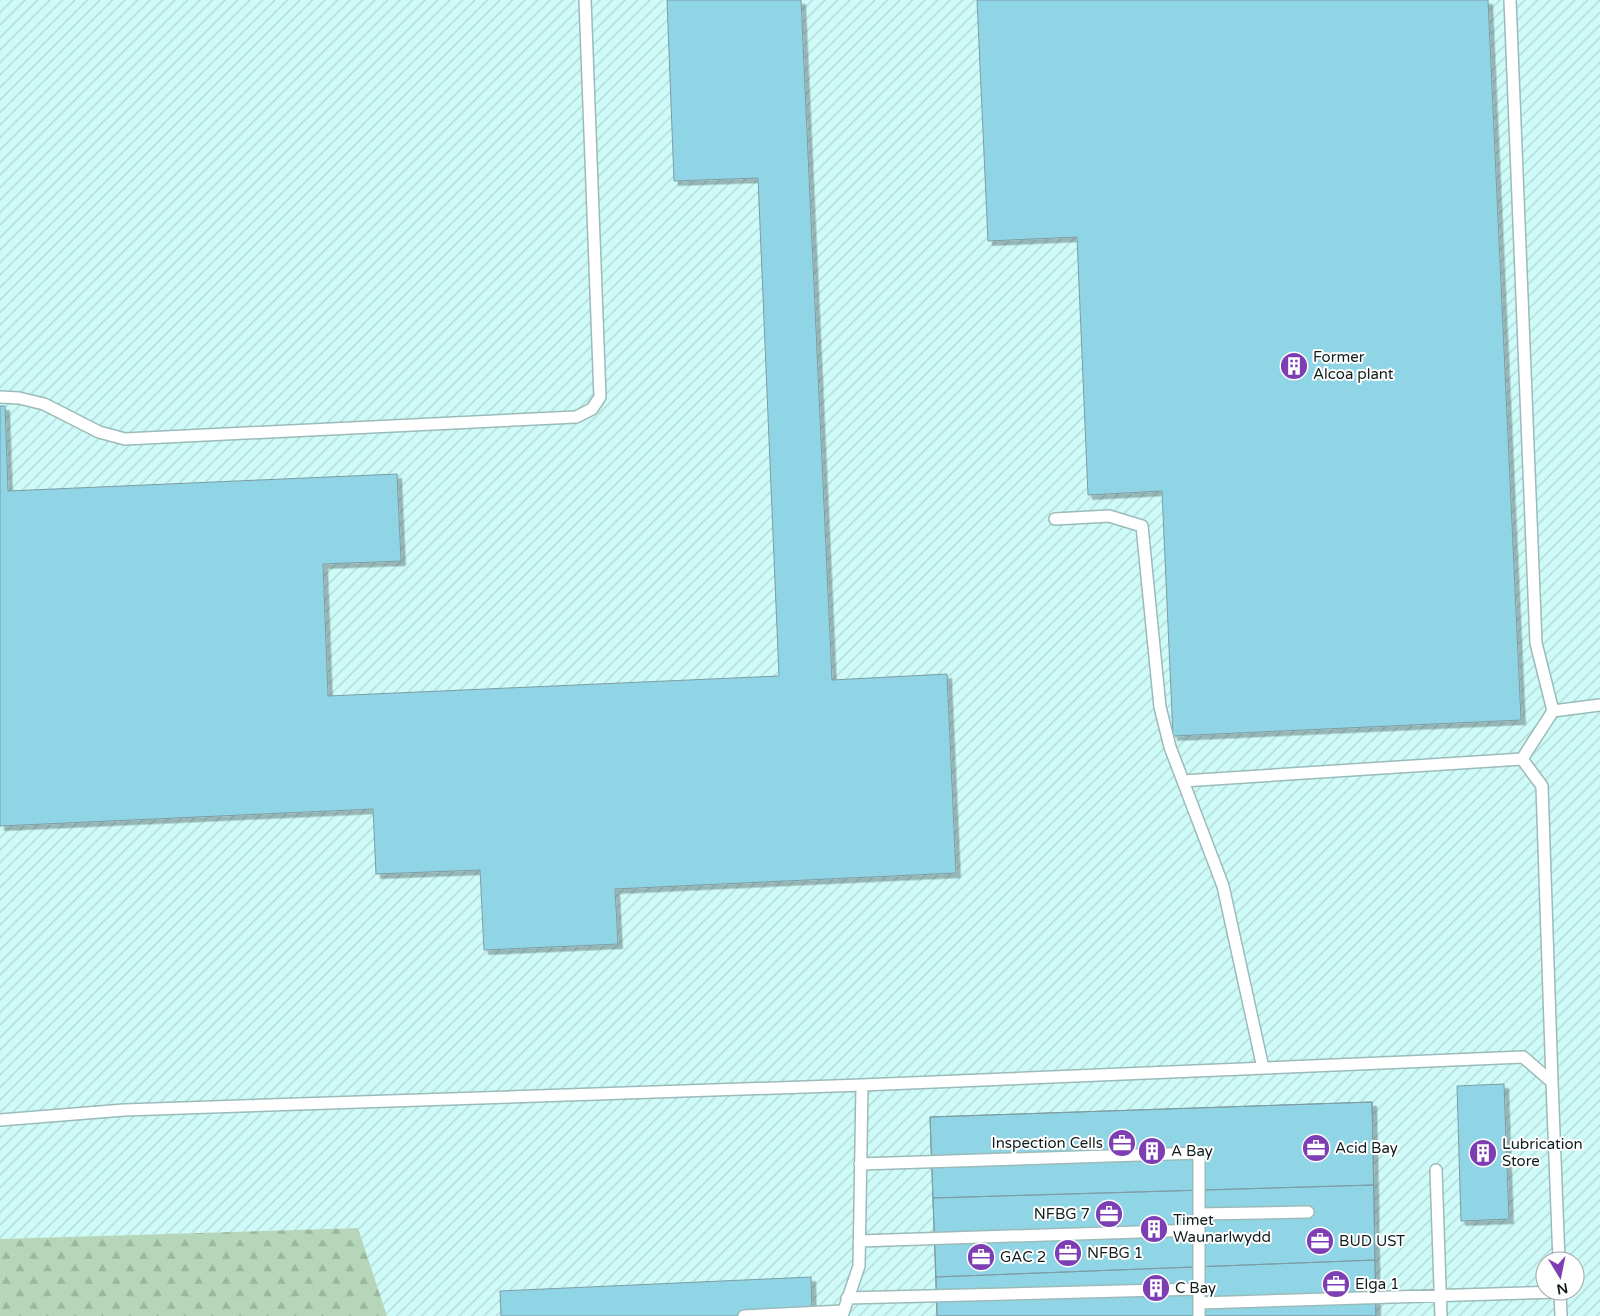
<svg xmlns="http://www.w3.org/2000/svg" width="1600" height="1316" font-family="'Varela Round',sans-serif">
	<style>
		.industrial { fill: url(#industrial-furrows); fill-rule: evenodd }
		.forest { fill: url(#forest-firs) }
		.building { fill: #90d5e6; stroke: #7e9ca4; filter: url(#shadow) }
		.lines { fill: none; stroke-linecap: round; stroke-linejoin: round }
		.lane-casing { stroke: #9bbbba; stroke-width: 14 }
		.lane { stroke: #fff; stroke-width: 11 }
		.labels { text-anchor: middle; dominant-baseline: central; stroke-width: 4; stroke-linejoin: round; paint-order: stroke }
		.poi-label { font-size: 15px; fill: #111e1d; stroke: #fff; text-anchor: start }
	</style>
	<defs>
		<pattern id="industrial-furrows" width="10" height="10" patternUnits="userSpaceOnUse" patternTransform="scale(1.25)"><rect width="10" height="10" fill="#cefaf8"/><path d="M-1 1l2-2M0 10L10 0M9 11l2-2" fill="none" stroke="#b0d6d4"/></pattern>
		<pattern id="forest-firs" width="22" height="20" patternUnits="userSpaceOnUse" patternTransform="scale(1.25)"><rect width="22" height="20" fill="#b5d6b8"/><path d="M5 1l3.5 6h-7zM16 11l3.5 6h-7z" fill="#9bb79e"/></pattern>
		<filter id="shadow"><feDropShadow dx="4.5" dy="4.5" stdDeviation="0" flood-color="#0004"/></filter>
	</defs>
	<rect width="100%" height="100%" fill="#e3fefc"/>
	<path class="industrial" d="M0,0H1600V1316H387L358,1228L0,1239ZM1545,1261H1575V1291H1545Z"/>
	<path class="forest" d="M358,1228L387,1316H0V1239Z"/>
	<path class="building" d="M667,0H801L832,680L947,674L956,873L615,889L618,944L484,950L480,870L376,874L373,809L0,826V406H5L8,491L397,474L401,561L323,564L328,696L779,676L758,178L674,181Z
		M977,0H1488L1521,720L1173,736L1162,491L1088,495L1077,237L988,241Z
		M1504,1084L1509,1219L1461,1221L1457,1086Z
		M1372,1102L1376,1316H937L930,1117Z
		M1372,1102L1374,1185L933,1198L930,1117Z
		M1374,1185L1375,1260L936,1277L933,1198Z
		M1375,1260L1376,1316H937L936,1277Z
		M811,1277L812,1316H501L500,1291Z"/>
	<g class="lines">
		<defs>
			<path id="lane" d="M1510,0L1536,643L1553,711L1522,759
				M0,397L19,398L44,404L99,432L125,439L576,417L592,409L600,397L585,0
				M1055,519L1109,516L1142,526L1160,707L1170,747L1223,886L1263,1068
				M1553,711L1600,705
				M1183,781L1522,759L1542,786L1552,1082
				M0,1120L124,1110L862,1085L1523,1057L1552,1082L1559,1261
				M860,1164L1199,1153V1316
				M1436,1170L1441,1316
				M1199,1214L1308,1212
				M859,1241L1199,1230
				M1560,1291L1561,1316
				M847,1298L1199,1289
				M1199,1303L1560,1292
				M744,1316L843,1311
				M842,1316L859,1266L862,1085"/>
		</defs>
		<use href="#lane" class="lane-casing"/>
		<use href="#lane" class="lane"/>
	</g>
	<defs>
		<symbol id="building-disc" viewBox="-11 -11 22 22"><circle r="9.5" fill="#7d3eb3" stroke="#fff"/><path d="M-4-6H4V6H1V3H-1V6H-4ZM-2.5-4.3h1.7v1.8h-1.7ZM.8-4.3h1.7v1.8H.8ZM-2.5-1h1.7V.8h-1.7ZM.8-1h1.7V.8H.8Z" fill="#fff"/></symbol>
		<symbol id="office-disc" viewBox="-11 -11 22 22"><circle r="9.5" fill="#7d3eb3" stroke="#fff"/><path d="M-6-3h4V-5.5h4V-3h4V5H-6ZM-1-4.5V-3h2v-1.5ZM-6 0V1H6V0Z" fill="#fff"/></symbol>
	</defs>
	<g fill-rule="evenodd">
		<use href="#building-disc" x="1278" y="350" width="32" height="32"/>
		<use href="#office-disc" x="1106" y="1127" width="32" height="32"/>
		<use href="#office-disc" x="1300" y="1132" width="32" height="32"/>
		<use href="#building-disc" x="1136" y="1135" width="32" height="32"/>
		<use href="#building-disc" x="1467" y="1137" width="32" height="32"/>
		<use href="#office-disc" x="1093" y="1198" width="32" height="32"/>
		<use href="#building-disc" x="1138" y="1213" width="32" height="32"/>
		<use href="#office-disc" x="1304" y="1225" width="32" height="32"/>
		<use href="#office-disc" x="1052" y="1237" width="32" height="32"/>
		<use href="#office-disc" x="965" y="1241" width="32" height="32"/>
		<use href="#office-disc" x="1320" y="1268" width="32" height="32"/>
		<use href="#building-disc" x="1140" y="1272" width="32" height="32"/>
	</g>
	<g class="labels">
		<g class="poi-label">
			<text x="1313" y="357">Former<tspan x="1313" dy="17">Alcoa plant</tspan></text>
			<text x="1103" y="1143" text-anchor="end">Inspection Cells</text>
			<text x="1502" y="1144">Lubrication<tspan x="1502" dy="17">Store</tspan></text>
			<text x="1335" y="1148">Acid Bay</text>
			<text x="1171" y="1151">A Bay</text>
			<text x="1090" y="1214" text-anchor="end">NFBG 7</text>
			<text x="1173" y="1220">Timet<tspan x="1173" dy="17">Waunarlwydd</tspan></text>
			<text x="1339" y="1241">BUD UST</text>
			<text x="1087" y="1253">NFBG 1</text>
			<text x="1000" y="1257">GAC 2</text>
			<text x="1355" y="1284">Elga 1</text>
			<text x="1175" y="1288">C Bay</text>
		</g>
	</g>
	<g transform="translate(1560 1276) rotate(170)"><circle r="24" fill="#ffffff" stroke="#a0a5a5"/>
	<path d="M0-4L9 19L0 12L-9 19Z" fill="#7d3eb3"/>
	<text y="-8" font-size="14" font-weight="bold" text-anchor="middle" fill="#111e1d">N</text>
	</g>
</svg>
